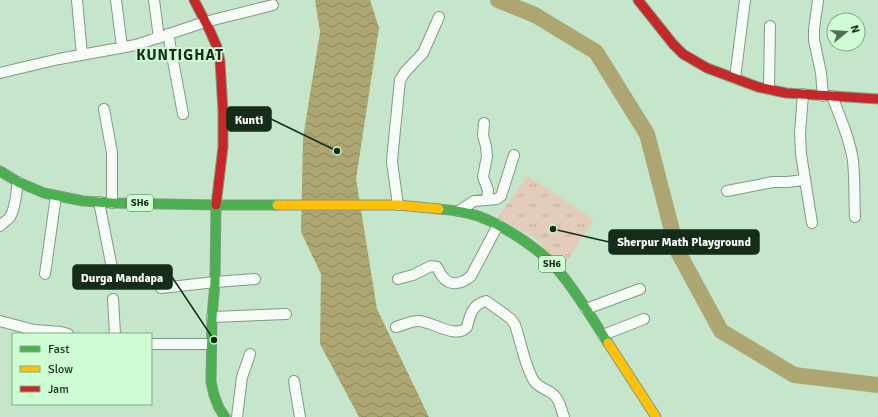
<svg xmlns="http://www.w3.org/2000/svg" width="878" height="417" font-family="Signika,sans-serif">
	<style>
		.grass { fill: url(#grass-tufts) }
		.water { fill: url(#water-waves) }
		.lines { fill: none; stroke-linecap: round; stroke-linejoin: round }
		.river { stroke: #ada673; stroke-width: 16 }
		.street-casing { stroke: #819a85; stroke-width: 12 }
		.fast-casing { stroke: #819a85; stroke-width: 11 }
		.slow-casing { stroke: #819a85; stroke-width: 11 }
		.jam-casing { stroke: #819a85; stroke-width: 11 }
		.street { stroke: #f6fbf7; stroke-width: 10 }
		.fast { stroke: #4caf50; stroke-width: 9 }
		.slow { stroke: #ffc107; stroke-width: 9 }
		.jam { stroke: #c62828; stroke-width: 9 }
		.labels { text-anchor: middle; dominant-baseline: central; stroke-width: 4; stroke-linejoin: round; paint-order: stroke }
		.shield { fill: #cefdd4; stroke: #4c6b51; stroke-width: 1 }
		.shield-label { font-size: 10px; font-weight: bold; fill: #152c19 }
		.district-label { font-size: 15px; font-weight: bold; letter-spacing: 1px; fill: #152c19; stroke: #cefdd4 }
		.leader { fill: none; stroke: #152c19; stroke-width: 1.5 }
		.callout-dot { fill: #152c19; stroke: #cefdd4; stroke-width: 1.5 }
		.callout { fill: #152c19; stroke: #152c19; stroke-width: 1.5 }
		.callout-label { font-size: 12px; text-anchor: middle; font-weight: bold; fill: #fff }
	</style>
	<defs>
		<pattern id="grass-tufts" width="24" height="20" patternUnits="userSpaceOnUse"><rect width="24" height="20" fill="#e3ccba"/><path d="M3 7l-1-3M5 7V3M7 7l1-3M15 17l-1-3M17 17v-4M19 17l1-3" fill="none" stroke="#c2af9f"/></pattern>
		<pattern id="water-waves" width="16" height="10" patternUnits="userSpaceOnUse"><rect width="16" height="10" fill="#ada673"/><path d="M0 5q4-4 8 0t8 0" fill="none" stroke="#8c875e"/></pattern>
	</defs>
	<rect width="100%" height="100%" fill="#c5e6ca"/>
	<path class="grass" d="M528,176L594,220L562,269L535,238L498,217Z"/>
	<path class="water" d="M315,0H370L379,28L356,179L377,309L429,417H359L320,344L321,274L301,232L303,138L320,32Z"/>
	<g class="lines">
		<path class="river" d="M498,0L535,15L596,52L647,134L677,250L721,331L794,375L878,385"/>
		<defs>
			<path id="street" d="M77,0L82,55
				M116,0L122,47
				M154,0L159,38
				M818,0L814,29V40L821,73L823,96
				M168,34L183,114
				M0,73L59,59L136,45L205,22L273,5
				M735,78L745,0
				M769,89L770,26
				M803,94L800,133L801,154L812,223
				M832,96C840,117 850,139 853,161C855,180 854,199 855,217
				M104,109L112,153V203
				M484,123L483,136L486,146L487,156L483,177L488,190L487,199
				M727,191L773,182H787L804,180
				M99,202L113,273
				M398,205L392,162L393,150L400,80L405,72L423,53L439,17
				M459,211L474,201L497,199L501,196L514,155
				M0,226C3,222 7,221 10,217C16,208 16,192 18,182
				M45,274L56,196
				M398,279L413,275L431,266L437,267C439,270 440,274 442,276C450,287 462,284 471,276L498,225
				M161,288L215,282L255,279
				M113,299L115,334
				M586,309L640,289
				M212,317L286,314
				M0,321L34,330L61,332L68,334
				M396,327C403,325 411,321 418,321C432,321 456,340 467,327C470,314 473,304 486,301L489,303L511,319L515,325C521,342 525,367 534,381C541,390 547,388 554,395C560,400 561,410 564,417
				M603,335L644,319
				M151,344H211
				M294,381L300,417
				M237,417L242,377L250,354"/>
			<path id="fast" d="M0,171L18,182L44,193L83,201L112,203L216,205H277
				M216,205L215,282L212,317L211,382L214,395L219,408L225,417
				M439,209C452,210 466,212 478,216C505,226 545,252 562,275C579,296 593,320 608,343"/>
			<path id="slow" d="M277,205H398L439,209
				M608,343L656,417"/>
			<path id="jam" d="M194,0L210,31L217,47L220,61L223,111V147L216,205
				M638,0L673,44L683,54L707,68L758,87L786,93L878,99"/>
		</defs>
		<use href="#street" class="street-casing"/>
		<use href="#fast" class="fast-casing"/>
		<use href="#slow" class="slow-casing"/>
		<use href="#jam" class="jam-casing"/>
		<use href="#street" class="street"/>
		<use href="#fast" class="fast"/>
		<use href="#slow" class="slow"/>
		<use href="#jam" class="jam"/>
	</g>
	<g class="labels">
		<g class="shield">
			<rect x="127" y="195" width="26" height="16" rx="3"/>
			<rect x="539" y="256" width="26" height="16" rx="3"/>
		</g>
		<g class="shield-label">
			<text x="140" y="203">SH6</text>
			<text x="552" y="264">SH6</text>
		</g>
		<g class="district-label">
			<text x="180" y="55">KUNTIGHAT</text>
		</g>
	</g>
	<path class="leader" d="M337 151L271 119M553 229L609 242M214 340L172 277"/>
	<g class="callout-dot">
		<circle cx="337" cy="151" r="4"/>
		<circle cx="553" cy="229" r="4"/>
		<circle cx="214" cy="340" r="4"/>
	</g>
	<g class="callout">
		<rect x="227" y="107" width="44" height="24" rx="4"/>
		<rect x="609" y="230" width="150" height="24" rx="4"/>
		<rect x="73" y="265" width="99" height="24" rx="4"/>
	</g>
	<g class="callout-label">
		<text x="249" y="124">Kunti</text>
		<text x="684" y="246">Sherpur Math Playground</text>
		<text x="122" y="282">Durga Mandapa</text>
	</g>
	<rect x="12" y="333" width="140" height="72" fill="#cefdd4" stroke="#84a989"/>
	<rect x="20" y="346" width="20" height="6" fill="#4caf50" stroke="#84a989"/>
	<text x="48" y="353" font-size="12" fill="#152c19">Fast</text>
	<rect x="20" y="366" width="20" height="6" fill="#ffc107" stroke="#84a989"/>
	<text x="48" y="373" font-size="12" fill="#152c19">Slow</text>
	<rect x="20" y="386" width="20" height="6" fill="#c62828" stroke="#84a989"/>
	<text x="48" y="393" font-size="12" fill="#152c19">Jam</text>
	<g transform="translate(846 32) rotate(72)"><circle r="19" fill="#cefdd4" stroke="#84a989"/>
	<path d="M0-3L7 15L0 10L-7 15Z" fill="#536d57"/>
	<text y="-6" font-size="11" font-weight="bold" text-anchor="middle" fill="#152c19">N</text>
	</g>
</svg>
